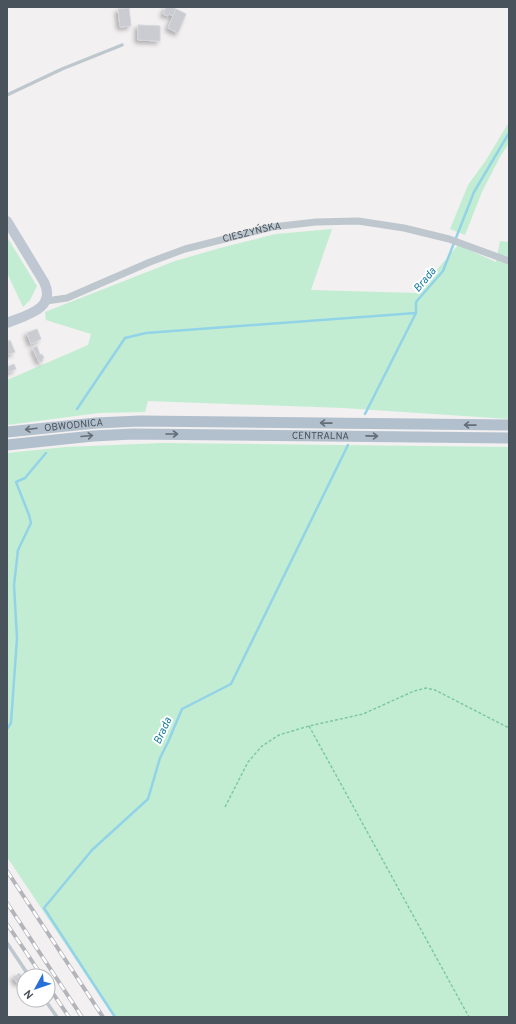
<svg xmlns="http://www.w3.org/2000/svg" width="516" height="1024" font-family="Overpass,sans-serif">
	<style>
		.green { fill: #c2edd3 }
		.lines { fill: none; stroke-linecap: round; stroke-linejoin: round }
		.stream { stroke: #92d3e7; stroke-width: 2.5 }
		.building { fill: #caccd2; stroke: #d4d6db; filter: url(#shadow) }
		.path { stroke: #7cc9a4; stroke-width: 1.5; stroke-dasharray: 3 2; stroke-linecap: butt }
		.lane { stroke: #bfc7ce; stroke-width: 3.5 }
		.street { stroke: #bfc7ce; stroke-width: 7 }
		.secondary { stroke: #bfc8d2; stroke-width: 10 }
		.primary { stroke: #b2bfcd; stroke-width: 11 }
		.rail-casing { stroke: #b3b5ba; stroke-width: 4 }
		.rail { stroke: #fff; stroke-width: 2.5; stroke-dasharray: 8; stroke-linecap: butt }
		.oneway { stroke: #636e78 }
		.labels { text-anchor: middle; dominant-baseline: central; stroke-width: 4; stroke-linejoin: round; paint-order: stroke }
		.street-label { font-size: 10px; fill: #49535c; stroke: #fff }
		.water-label { font-size: 11px; font-style: italic; fill: #167c9c; stroke: #fff }
	</style>
	<defs>
		<filter id="shadow"><feDropShadow dx="-3" dy="3" stdDeviation="2" flood-color="#0004"/></filter>
	</defs>
	<rect width="100%" height="100%" fill="#f2f0f0"/>
	<path class="green" d="M509,122V143L500,157L482,192L465,235L450,229L468,185L486,160Z
		M332,229L311,290L417,293L458,245L496,262L500,241L509,242V419L343,408L148,401L145,412L99,413L7,425V380L88,345L91,334L46,320L45,312L175,261L220,248L276,234Z
		M7,237L37,286L30,300L23,307L7,273Z
		M162,443L509,447V1017H114L7,857V453L65,447Z"/>
	<g class="lines">
		<path class="stream" d="M77,409L125,338L146,333L416,313
			M365,414L416,313V302L443,271L474,192L509,133
			M7,729L11,723L17,638L14,585L18,550L31,523L29,515L16,482L25,478L46,453
			M115,1017L44,908L92,850L148,799L160,758L168,742L182,709L231,684L348,445"/>
	</g>
	<path class="building" d="M166,7H170L176,9L173,16L169,14L168,16L163,14Z
		M129,8L131,26L120,27L118,9Z
		M176,9L186,14L178,33L168,28Z
		M138,25L160,26V41L138,40Z
		M37,329L41,339L31,344L27,333Z
		M10,340L15,352L7,355V342Z
		M37,346L40,355L42,354L44,358L42,359L43,361L39,362L33,348Z
		M14,364L16,369L7,373V367Z
		M19,973L24,980L21,981L17,975Z
		M17,975L21,981L18,984L13,977Z"/>
	<g class="lines">
		<path class="path" d="M309,726L469,1017
			M225,807L248,762L262,746L279,735L309,726L363,714L414,691L426,688L435,690L509,728"/>
		<path class="lane" d="M7,95L62,69L122,45
			M7,943L29,976
			M45,1000L57,1017"/>
		<path class="street" id="s1" d="M46,301L67,298L150,262L185,249L272,227L316,222L358,221L404,228L449,239L509,261"/>
		<path class="secondary" d="M7,221L44,282C57,309 26,315 7,323"/>
		<g class="primary">
			<path id="s2" d="M7,432L96,423L140,421L509,425"/>
			<path id="s3" d="M7,445L93,436L133,434L509,438"/>
		</g>
		<defs>
			<path id="rail" d="M7,871L103,1017
				M7,903L82,1017
				M7,924L42,976
				M48,986L69,1017"/>
		</defs>
		<use href="#rail" class="rail-casing"/>
		<use href="#rail" class="rail"/>
	</g>
	<defs><path id="oneway-shaft" d="M-6 0H5M1.5-3L5.5 0L1.5 3" fill="none" stroke-width="1.6" stroke-linecap="round" stroke-linejoin="round"/></defs>
	<g class="oneway">
		<use href="#oneway-shaft" transform="translate(326 423) rotate(-179)"/>
		<use href="#oneway-shaft" transform="translate(470 425) rotate(-179)"/>
		<use href="#oneway-shaft" transform="translate(31 429) rotate(173)"/>
		<use href="#oneway-shaft" transform="translate(172 434)"/>
		<use href="#oneway-shaft" transform="translate(87 436) rotate(-5)"/>
		<use href="#oneway-shaft" transform="translate(372 436) rotate(1)"/>
	</g>
	<g class="labels">
		<g class="street-label">
			<text stroke="none"><textPath href="#s1" startOffset="218">CIESZYŃSKA</textPath></text>
			<text stroke="none"><textPath href="#s2" startOffset="67">OBWODNICA</textPath></text>
			<text stroke="none"><textPath href="#s3" startOffset="314">CENTRALNA</textPath></text>
		</g>
		<g class="water-label">
			<text transform="translate(425 280) rotate(-50)">Brada</text>
			<text transform="translate(163 731) rotate(-65)">Brada</text>
		</g>
	</g>
	<rect width="516" height="1024" fill="none" stroke="#49535c" stroke-width="16"/>
	<g transform="translate(36 988) rotate(230)"><circle r="19" fill="#ffffff" stroke="#b6babe"/>
	<path d="M0-3L7 15L0 10L-7 15Z" fill="#256fd7"/>
	<text y="-6" font-size="11" font-weight="bold" text-anchor="middle" fill="#49535c">N</text>
	</g>
</svg>
